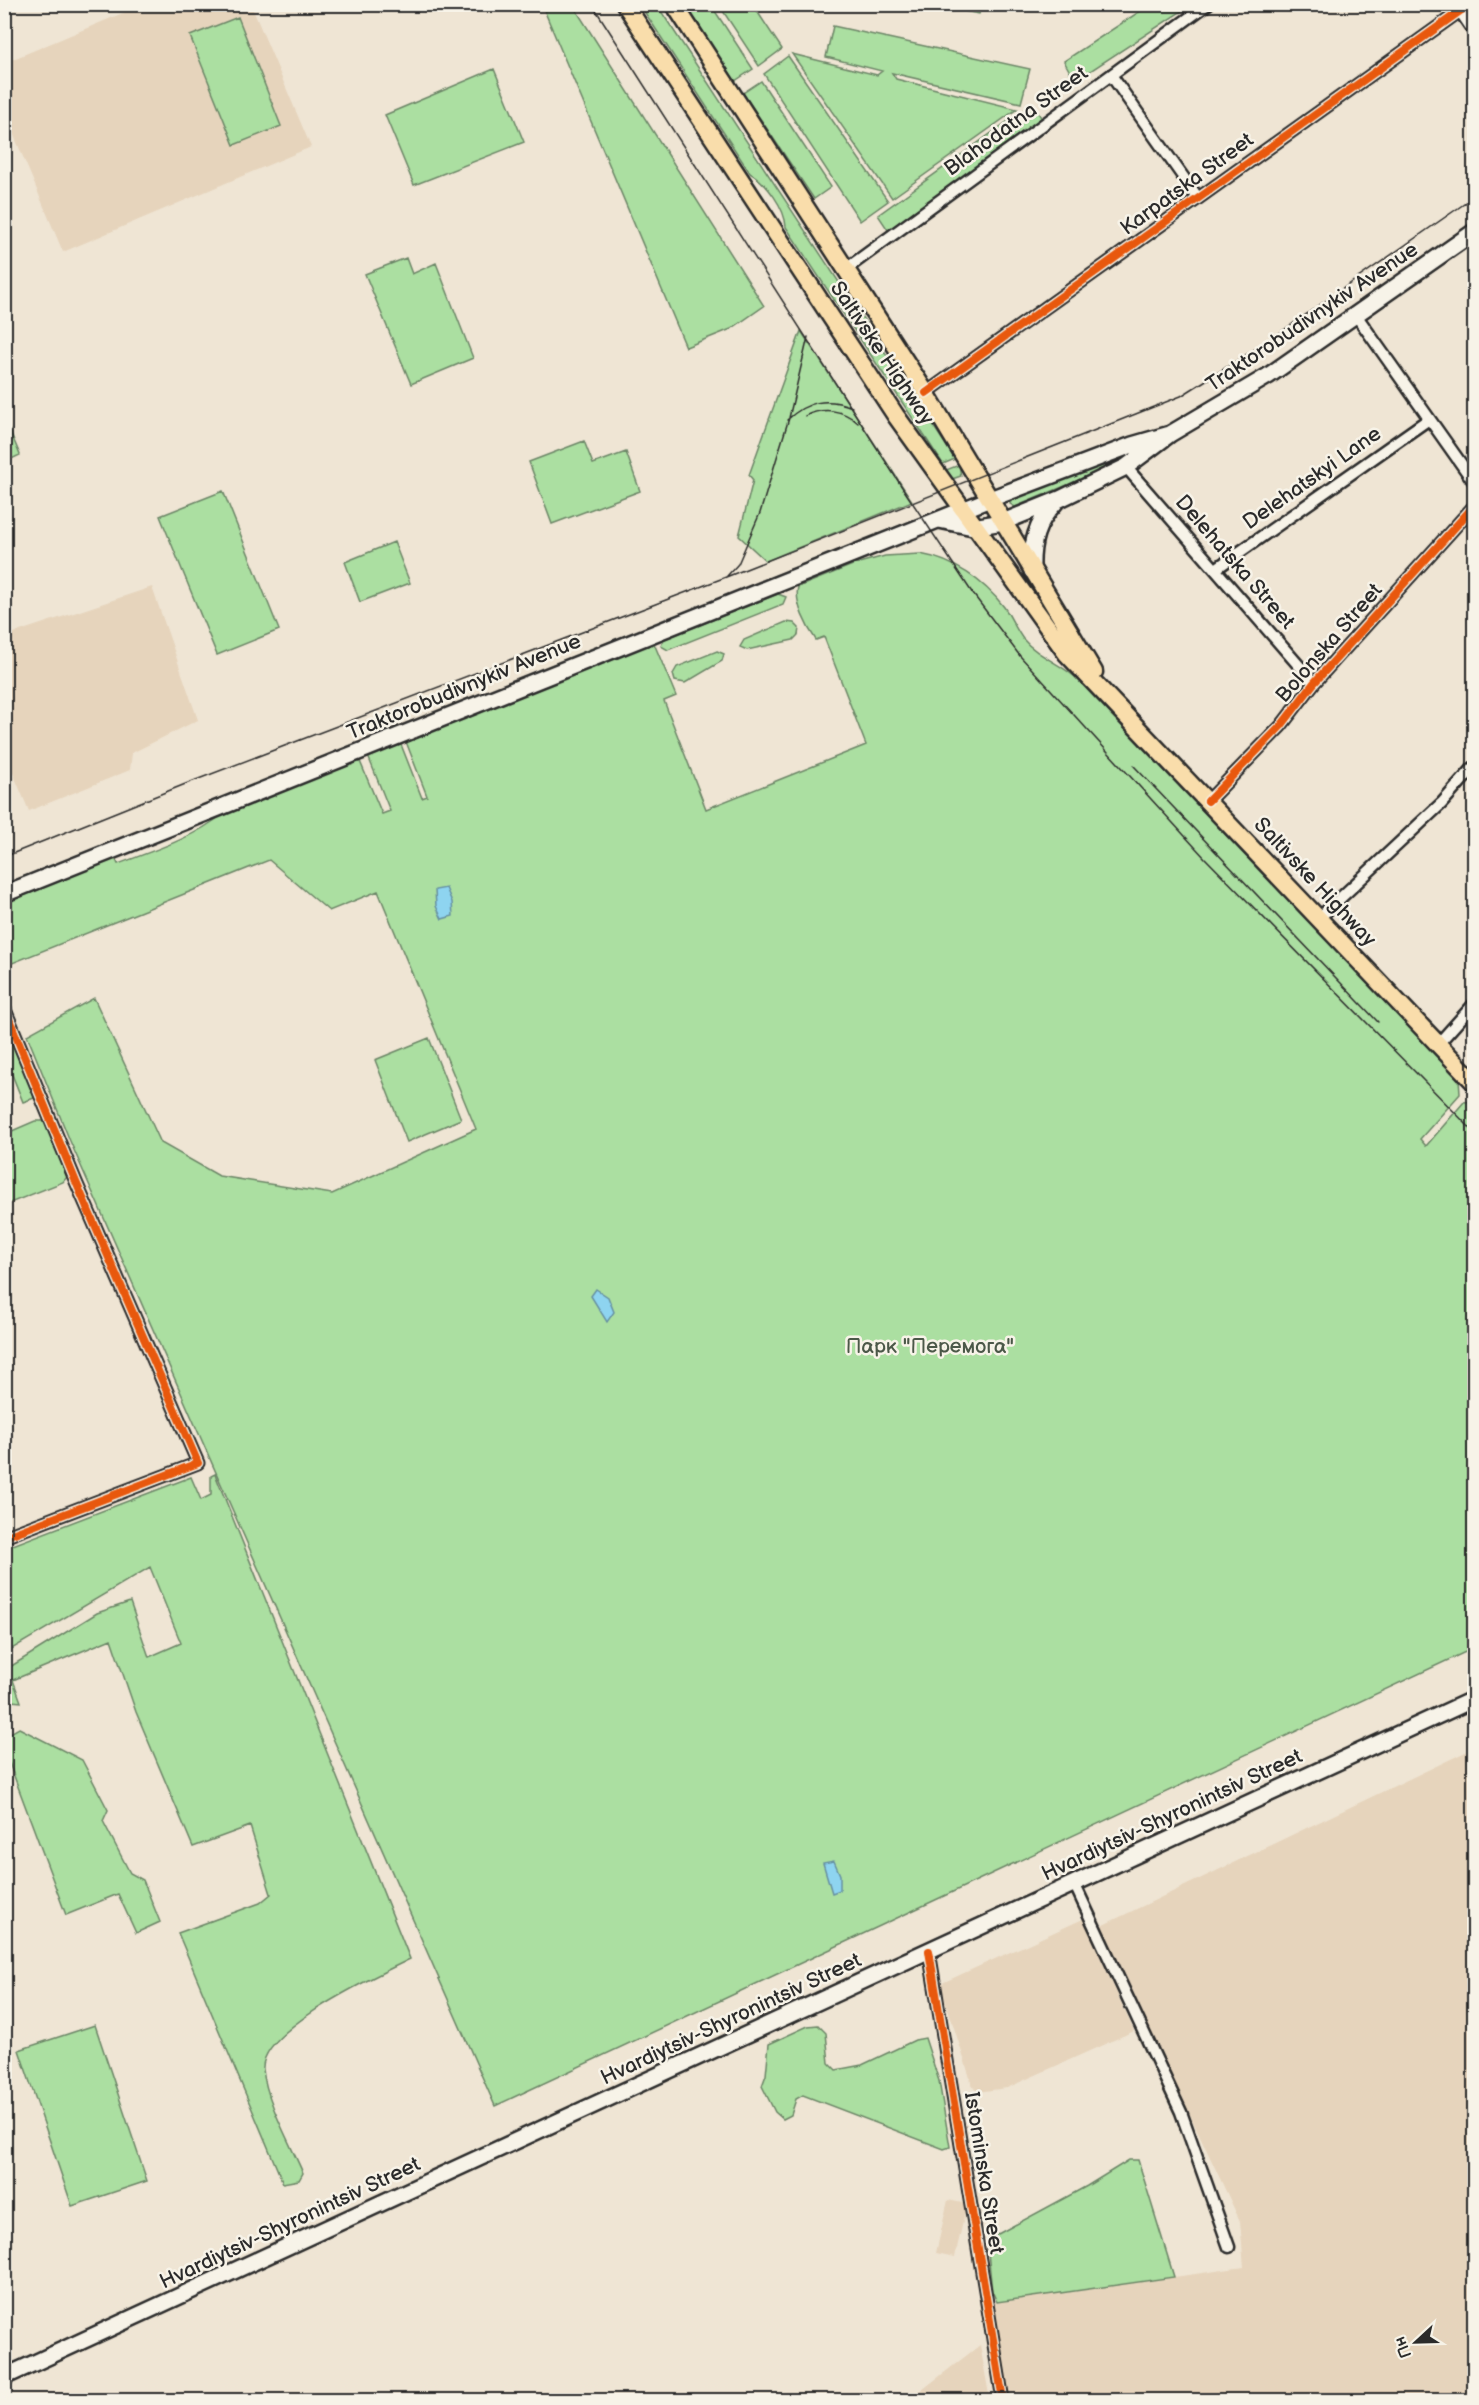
<svg xmlns="http://www.w3.org/2000/svg" width="1479" height="2405" font-family="'Balsamiq Sans',sans-serif">
	<style>
		.built { fill: #e6d4bc }
		.green { fill: #abdfa1; stroke: #6b8566; stroke-width: 1.5 }
		.water { fill: #8ed4f0; stroke: #6690a1; stroke-width: 1.5 }
		.lines { fill: none; stroke-linecap: round; stroke-linejoin: round }
		.minor-casing { stroke: #2b2b2b; stroke-width: 15 }
		.secondary-casing { stroke: #2b2b2b; stroke-width: 20 }
		.primary-casing { stroke: #2b2b2b; stroke-width: 21 }
		.minor { stroke: #f7f3e8; stroke-width: 10 }
		.secondary { stroke: #f7f3e8; stroke-width: 15 }
		.primary { stroke: #f9ddab; stroke-width: 16 }
		.tram { stroke: #2b2b2b; stroke-width: 1.5 }
		.cycleway-casing { stroke: #f7f3e8; stroke-width: 11 }
		.cycleway { stroke: #e8590c; stroke-width: 8 }
		.labels { text-anchor: middle; dominant-baseline: central; stroke-width: 5; stroke-linejoin: round; paint-order: stroke }
		.street-label { font-size: 21px; fill: #2b2b2b; stroke: #f7f3e8 }
		.park-label { font-size: 21px; fill: #4b5848; stroke: #f7f3e8 }
	</style>
	<rect width="100%" height="100%" fill="#efe5d4"/>
	<filter id="ink" filterUnits="userSpaceOnUse"><feTurbulence type="fractalNoise" baseFrequency=".0167" numOctaves="2"/><feDisplacementMap in="SourceGraphic" scale="12" xChannelSelector="R" yChannelSelector="G"/><feConvolveMatrix kernelMatrix="1 2 1 2 8 2 1 2 1" color-interpolation-filters="sRGB"/></filter>
	<g filter="url(#ink)">
		<path class="built" d="M142,5H251L311,147L63,252L5,114L4,63Z
			M152,587L198,720L132,753L130,770L29,811L5,754V636Z
			M1474,1748V2400H1003L986,2304L1244,2267L1240,2221L1101,1926Z
			M1083,1919L1134,2031L1007,2088L977,2092L972,2084L940,1984Z
			M948,2200L967,2204L955,2257L936,2253Z
			M980,2345L990,2400H909Z"/>
		<path class="green" d="M1151,4L1191,5L1075,81L1064,61Z
			M542,5H573L764,306L731,329L686,347Z
			M640,5H657L955,459L943,464L786,227C785,208 767,183 750,173Z
			M684,5H711L753,69L735,81Z
			M719,5H753L782,49L759,66Z
			M931,5H981L979,14Z
			M238,17L281,126L234,145L190,36Z
			M833,26L1030,69L1021,103L892,73L896,79L1017,109L892,198L792,54L877,75L882,71L826,57Z
			M788,56L888,201L860,221L764,74Z
			M494,69L524,142L414,185L385,115Z
			M761,81L831,187L814,199L743,93Z
			M1032,104L1043,120L890,233L878,215Z
			M406,258L412,274L436,263L473,358L411,384L365,274Z
			M801,331L912,501L766,561L739,536L753,480L749,475Z
			M4,417L20,455L5,462H4Z
			M584,441L593,464L626,452L640,491L552,524L529,462Z
			M1108,462L1110,467L1015,507L1010,504L1012,499Z
			M959,465L961,476L952,479L946,470Z
			M223,491L279,630L217,655L160,516Z
			M394,542L410,583L360,602L345,562Z
			M920,554C954,560 983,580 1004,607C1011,617 1016,630 1023,639C1037,656 1059,663 1075,677L1459,1079L1460,1094L1420,1139L1426,1146L1464,1102L1474,1101V1648L495,2106L70,1141L27,1035L94,998L161,1143L219,1176L332,1194L476,1129L378,891L329,911L269,860L5,966V901L114,856L118,864C155,850 192,839 223,814L359,759L382,814L390,811L368,756L400,742L422,798L427,796L405,739L653,641L676,696L664,701L706,809L866,745L824,637L816,640C807,627 794,603 798,587L855,564L885,556Z
			M778,594L786,597L783,604L668,650L661,646L664,639Z
			M786,622L794,623L799,628L798,635L793,640L747,650L740,647L744,640Z
			M717,651L724,654L722,661L685,683L675,681L673,674L677,667Z
			M5,1022L37,1097L23,1102L5,1057Z
			M429,1038L461,1119L407,1142L375,1060Z
			M35,1121H46L71,1172L63,1182L5,1205L4,1148L7,1146L5,1134Z
			M215,1474L410,1959C378,1975 260,2029 263,2069C266,2101 290,2143 303,2173L299,2180L283,2183L178,1933L260,1903L271,1894L250,1826L193,1847L136,1712L111,1639L13,1680L21,1702L11,1701L5,1686V1670L97,1613L130,1602L149,1657L181,1643L150,1567L5,1653V1548L191,1477L201,1500L211,1495V1476Z
			M19,1728L82,1760L108,1810L103,1821L130,1873L143,1880L160,1922L136,1933L118,1894L66,1915L5,1752V1736Z
			M95,2025L147,2181L72,2206L19,2050Z
			M818,2025L826,2033L829,2063L836,2070L862,2065L915,2040L925,2038L939,2081L950,2147L944,2149L803,2095L796,2099L791,2115L783,2119L775,2112L762,2086L766,2075L769,2044L808,2026Z
			M1129,2160H1138L1174,2277L997,2302L992,2291L987,2242L998,2234L1087,2186Z"/>
		<path class="water" d="M446,888L452,902L453,916L442,919L436,906L435,890Z
			M596,1289L608,1297L614,1312L607,1322L591,1296Z
			M834,1861L840,1875V1890L832,1893L823,1863Z"/>
		<g class="lines">
			<defs>
				<path id="minor" d="M1455,4L1474,32
					M1111,75L1198,198
					M846,269L1208,4
					M1356,315L1474,482
					M926,393L1470,4
					M1126,467L1314,683
					M1217,568L1429,419
					M1208,801L1281,726L1314,683L1474,506
					M1318,919L1442,803L1474,767
					M4,1007L76,1182L198,1463L4,1537
					M1438,1044L1474,1004
					M1074,1883L1181,2112L1229,2247
					M929,1951L1003,2400"/>
				<path id="secondary" d="M939,520L973,527L1003,522L1060,499L1126,467L1170,434L1268,376L1474,232
					M1032,571C1031,543 1036,523 1055,503
					M4,894L990,499L1132,445L1170,434
					M4,2377L1474,1699"/>
				<path id="primary" d="M625,4L896,416L1067,654L1474,1082
					M674,4L926,393L1094,672"/>
			</defs>
			<use href="#minor" class="minor-casing"/>
			<use href="#secondary" class="secondary-casing"/>
			<use href="#primary" class="primary-casing"/>
			<use href="#minor" class="minor"/>
			<use href="#secondary" class="secondary"/>
			<use href="#primary" class="primary"/>
			<path class="tram" d="M592,4L902,487L973,594L1020,656L1205,858L1474,1132
				M805,416C823,407 843,409 858,423
				M787,420C807,401 827,397 852,407
				M727,576L738,564L760,513L789,418L808,337
				M1134,766L1378,1022
				M4,857L188,783L726,577L1181,396L1268,341L1474,197"/>
			<defs>
				<path id="cycleway" d="M926,393L1470,4
					M1208,801L1281,726L1314,683L1474,506
					M4,1007L76,1182L198,1463L4,1537
					M929,1951L1003,2400"/>
			</defs>
			<use href="#cycleway" class="cycleway-casing"/>
			<use href="#cycleway" class="cycleway"/>
		</g>
	</g>
	<g class="labels">
		<g class="street-label">
			<text transform="translate(1016 121) rotate(-36)">Blahodatna Street</text>
			<text transform="translate(1187 184) rotate(-36)">Karpatska Street</text>
			<text transform="translate(1312 317) rotate(-34)">Traktorobudivnykiv Avenue</text>
			<text transform="translate(882 353) rotate(56)">Saltivske Highway</text>
			<text transform="translate(1312 478) rotate(-35)">Delehatskyi Lane</text>
			<text transform="translate(1235 562) rotate(49)">Delehatska Street</text>
			<text transform="translate(1329 643) rotate(-49)">Bolonska Street</text>
			<text transform="translate(464 687) rotate(-22)">Traktorobudivnykiv Avenue</text>
			<text transform="translate(1315 882) rotate(47)">Saltivske Highway</text>
			<text transform="translate(1172 1815) rotate(-25)">Hvardiytsiv-Shyronintsiv Street</text>
			<text transform="translate(731 2019) rotate(-25)">Hvardiytsiv-Shyronintsiv Street</text>
			<text transform="translate(984 2173) rotate(81)">Istominska Street</text>
			<text transform="translate(290 2223) rotate(-25)">Hvardiytsiv-Shyronintsiv Street</text>
		</g>
		<g class="park-label">
			<text x="930" y="1346">Парк "Перемога"</text>
		</g>
	</g>
	<rect width="1479" height="2405" fill="none" stroke="#f7f3e8" stroke-width="24"/>
	<rect x="12" y="12" width="1455" height="2381" fill="none" stroke="#2b2b2b" stroke-width="2" filter="url(#ink)"/>
	<g transform="translate(1416 2342) rotate(248)" stroke="#f7f3e8" stroke-width="4.5" paint-order="stroke">
	<path d="M0-4.5L10 22L0 15L-10 22Z" fill="#2b2b2b"/>
	<text y="-9" font-size="16" font-weight="bold" text-anchor="middle" fill="#2b2b2b">Пн</text>
	</g>
</svg>
